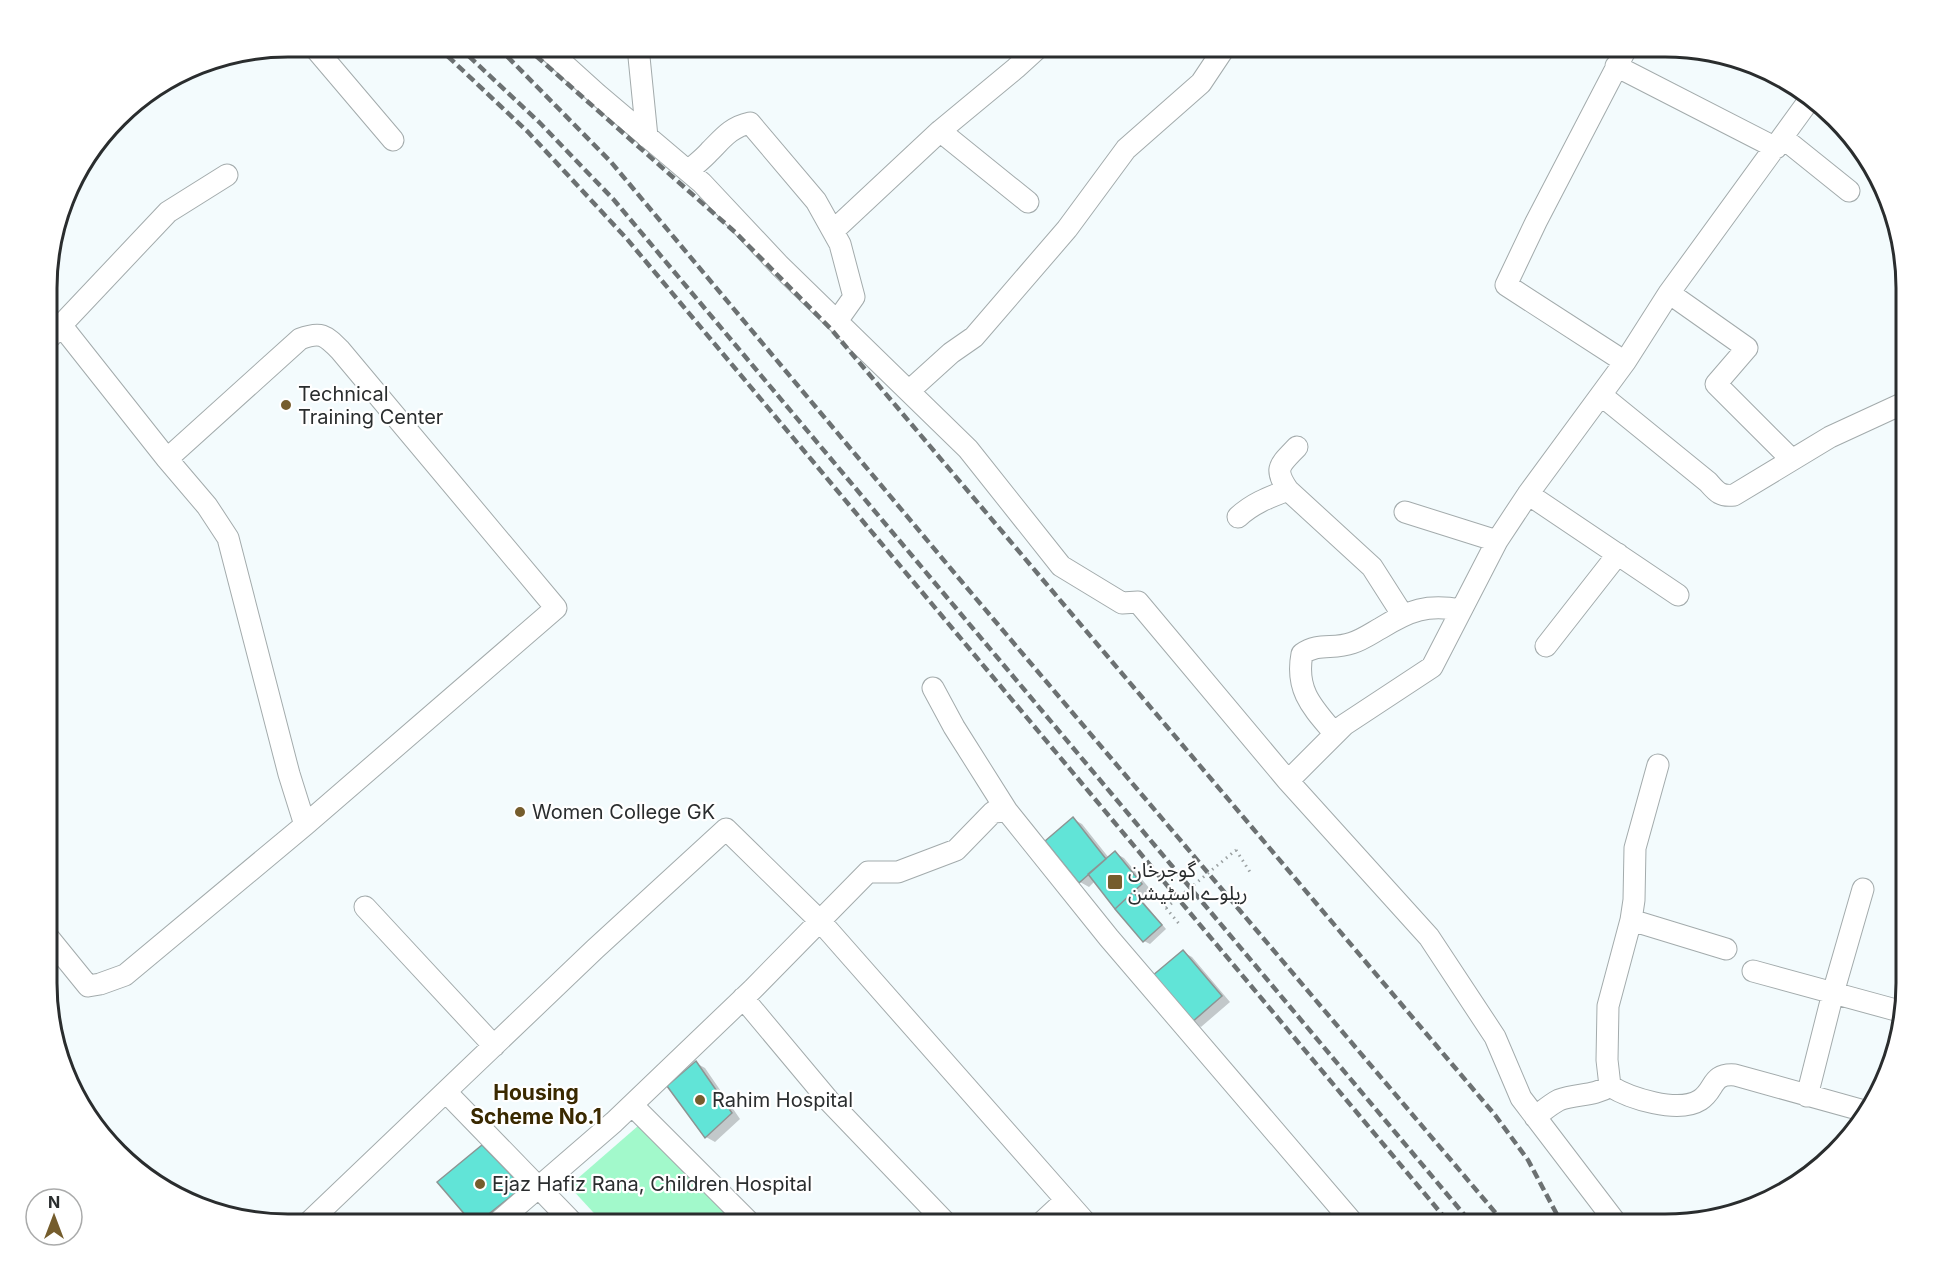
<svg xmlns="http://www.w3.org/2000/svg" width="1953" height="1271" font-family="Inter,'Noto Sans Arabic',sans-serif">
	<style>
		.green { fill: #a2f9cb }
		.shadow { fill: #0003 }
		.building { fill: #61e4d7; stroke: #8d9493; stroke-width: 1.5 }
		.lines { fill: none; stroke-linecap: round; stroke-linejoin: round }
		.minor-casing { stroke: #a3abac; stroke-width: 23 }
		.path { stroke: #9ca2a3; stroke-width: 3; stroke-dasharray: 1.5 4.5; stroke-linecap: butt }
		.minor { stroke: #fff; stroke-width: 21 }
		.rail { stroke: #6c7172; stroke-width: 4.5; stroke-dasharray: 9 4.5; stroke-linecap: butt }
		.path-bridge { stroke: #9ca2a3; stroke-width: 3; stroke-dasharray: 1.5 4.5; stroke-linecap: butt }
		.poi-dot { fill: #755d2d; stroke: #fff; stroke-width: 2 }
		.labels { text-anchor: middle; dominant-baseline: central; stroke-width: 4.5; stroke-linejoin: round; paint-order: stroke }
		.poi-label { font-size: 20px; fill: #2a2d2e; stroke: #fff; text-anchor: start }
		.neighbourhood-label { font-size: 21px; font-weight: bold; fill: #3a2900; stroke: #fff }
		.rim { fill: none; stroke: #2a2d2e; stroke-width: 3 }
	</style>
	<rect width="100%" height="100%" fill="#f3fbfd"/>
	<path class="green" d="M646,1119L734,1224H604L569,1186Z"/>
	<path class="shadow" d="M1073,819L1082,824L1109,858L1115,853L1124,858L1150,889L1140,898L1166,929L1150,944L1144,941L1095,881L1089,887L1080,882Z
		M1183,952L1192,957L1230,1002L1201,1027L1192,1022Z
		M696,1063L705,1068L740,1119L715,1142L706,1137Z
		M483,1147L492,1152L531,1192L491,1224H475L439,1182Z"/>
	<path class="building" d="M1073,817L1106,859L1079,883L1045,841Z
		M1115,851L1142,884L1115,909L1088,874Z
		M1133,892L1162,925L1143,942L1115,909Z
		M1183,950L1222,996L1191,1023L1152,976Z
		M696,1061L732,1113L705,1138L667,1086Z
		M482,1145L523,1187L476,1224H473L437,1182Z"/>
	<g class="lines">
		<defs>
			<path id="minor" d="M314,47L393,140
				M545,47L597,94L702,183L779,265L968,449L1061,566L1122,603L1138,602L1288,781L1429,937L1495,1037L1521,1098L1617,1224
				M638,47L647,137
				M1616,66L1776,148
				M940,131L1028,202
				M1783,138L1849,191
				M688,171C695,165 704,158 710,151C723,138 731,127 750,123L816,201L840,244L854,297L837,321
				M833,231L940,131L1016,68L1039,47
				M1669,293L1747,348L1716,384L1791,459
				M61,325L167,459L207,506L228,538L289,774L305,825
				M49,338L168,212L227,175
				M1625,362L1506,285L1536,222L1627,47
				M909,391L951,353L974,337L1067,229L1126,149L1201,83L1225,47
				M1601,395L1708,482C1716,491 1720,497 1734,495L1830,437L1906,402
				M1288,490C1273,468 1280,465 1297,447
				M1528,494L1678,595
				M1405,512L1497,541
				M1238,517C1253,503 1270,497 1288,490L1372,567L1402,614
				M1546,646L1618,554
				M1335,734C1313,708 1295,691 1302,654C1319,642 1333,650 1352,643C1362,640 1372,633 1381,628C1410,610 1427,604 1461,610
				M1288,781L1344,725L1432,667L1497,541L1528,494L1625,362L1669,293L1810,99
				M1007,811L1109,938L1354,1224
				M365,907L494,1046
				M1631,920L1726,949
				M49,938L88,986L100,984L125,975L305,825L556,608L340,350C325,335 321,331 300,339L167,459
				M1753,971L1903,1012
				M743,998L830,1102L947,1224
				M1610,1086L1607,1060L1608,1006L1631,920L1634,900L1635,848L1658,765
				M446,1092L574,1224
				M1807,1096L1833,993L1863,889
				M632,1105L751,1224
				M1535,1117C1543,1111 1551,1104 1559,1100C1577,1093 1593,1097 1610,1086C1629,1098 1678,1114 1700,1100C1716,1090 1710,1073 1735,1075L1868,1112
				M307,1224L595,949L726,829L820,921L1087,1224
				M496,1224L614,1122L753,989L868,872H898L956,850L993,812L1007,811L954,727L933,688
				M1040,1224L1066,1200"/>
		</defs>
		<use href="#minor" class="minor-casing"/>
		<path class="path" d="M1236,850L1250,872
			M1166,908L1180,925"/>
		<use href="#minor" class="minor"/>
		<path class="rail" d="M438,47L528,132L627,239L1450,1224
			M459,47L539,122L614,200L1472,1224
			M498,47L611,162L962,582L1505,1224
			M526,47L736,233L831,329L1495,1115L1528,1160L1562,1224"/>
		<path class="path-bridge" d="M1166,908L1236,850"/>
	</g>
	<g class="poi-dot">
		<circle cx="286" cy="405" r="6"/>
		<circle cx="520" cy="812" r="6"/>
		<rect x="1107" y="874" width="16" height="16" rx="3"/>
		<circle cx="700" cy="1100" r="6"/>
		<circle cx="480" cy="1184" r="6"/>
	</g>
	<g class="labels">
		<g class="poi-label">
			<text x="298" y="394">Technical<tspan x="298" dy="23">Training Center</tspan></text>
			<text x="532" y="812">Women College GK</text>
			<text x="1128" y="870">گوجرخان<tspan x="1128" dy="23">ریلوے اسٹیشن</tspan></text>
			<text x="712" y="1100">Rahim Hospital</text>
			<text x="492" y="1184">Ejaz Hafiz Rana, Children Hospital</text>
		</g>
		<g class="neighbourhood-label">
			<text x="536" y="1092">Housing<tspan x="536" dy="24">Scheme No.1</tspan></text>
		</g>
	</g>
	<path d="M0 0H1953V1271H0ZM288 57H1665A231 231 0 0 1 1896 288V983A231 231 0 0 1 1665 1214H288A231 231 0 0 1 57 983V288A231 231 0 0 1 288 57Z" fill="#fff" fill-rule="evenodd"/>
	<path class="rim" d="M288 57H1665A231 231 0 0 1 1896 288V983A231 231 0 0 1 1665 1214H288A231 231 0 0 1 57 983V288A231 231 0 0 1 288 57Z"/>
	<g transform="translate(54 1217)"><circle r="28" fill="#ffffff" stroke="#aaabab" stroke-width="1.5"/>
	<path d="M0-4.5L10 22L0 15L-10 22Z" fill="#755d2d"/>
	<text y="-9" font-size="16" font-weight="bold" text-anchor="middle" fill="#2a2d2e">N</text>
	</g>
</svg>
